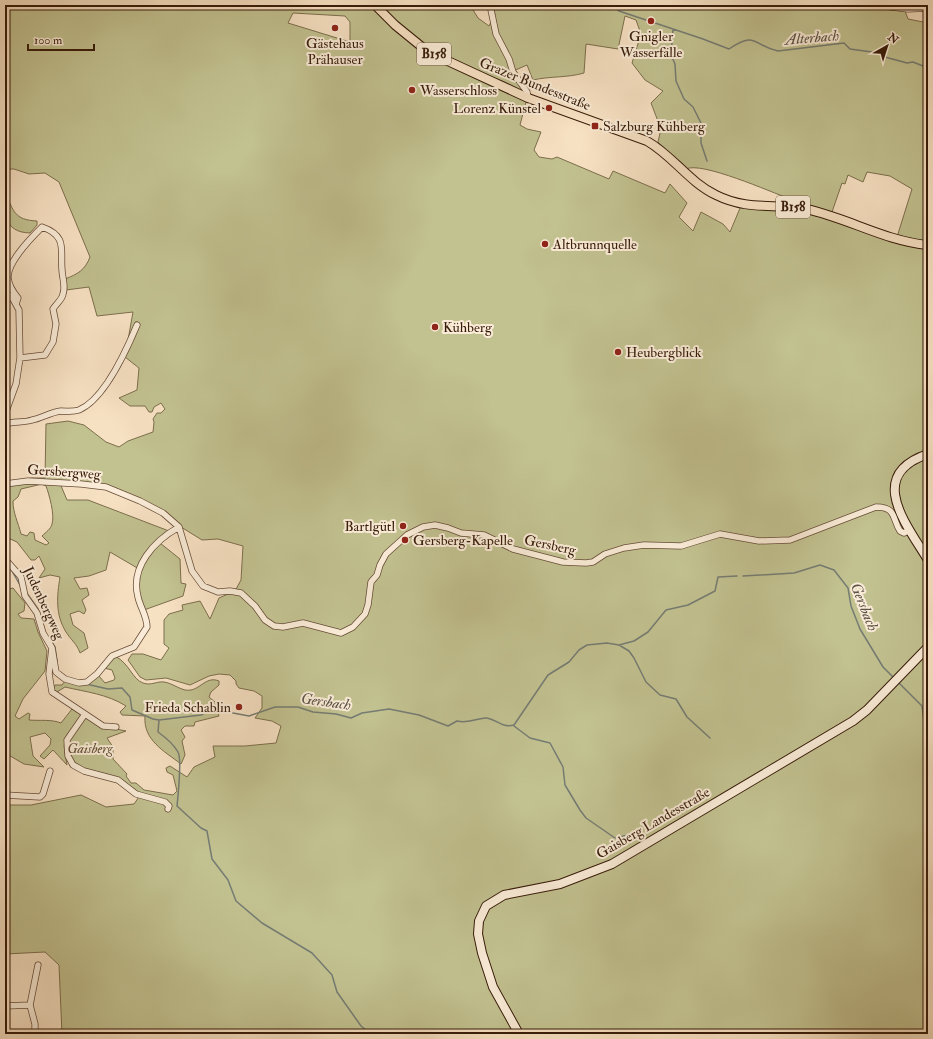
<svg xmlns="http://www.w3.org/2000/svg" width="933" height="1039" font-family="'IM FELL Double Pica',serif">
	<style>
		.green { fill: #c2c190; stroke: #7c6e4c; fill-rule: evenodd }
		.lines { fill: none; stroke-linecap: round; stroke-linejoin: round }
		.stream { stroke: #757c73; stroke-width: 1.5 }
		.minor-casing { stroke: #674c38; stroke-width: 7 }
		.secondary-casing { stroke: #371b09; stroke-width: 10 }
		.primary-casing { stroke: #371b09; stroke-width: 10 }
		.minor { stroke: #faecd8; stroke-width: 5.5 }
		.secondary { stroke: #faecd8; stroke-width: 8 }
		.primary { stroke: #f7e1c3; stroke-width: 8 }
		.poi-dot { fill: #8f2418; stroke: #faecd8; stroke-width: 1.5 }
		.labels { text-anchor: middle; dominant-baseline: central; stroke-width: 4; stroke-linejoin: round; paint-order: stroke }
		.shield { fill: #faecd8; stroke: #725a47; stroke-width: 1 }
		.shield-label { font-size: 13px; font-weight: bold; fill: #371b09 }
		.poi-label { font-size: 14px; fill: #371b09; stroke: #faecd8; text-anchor: start }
		.street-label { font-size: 14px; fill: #371b09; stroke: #faecd8 }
		.park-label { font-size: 14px; font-style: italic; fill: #614d32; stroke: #faecd8 }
		.water-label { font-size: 15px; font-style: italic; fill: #5b5347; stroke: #faecd8 }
	</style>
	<rect width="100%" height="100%" fill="#f7e1c3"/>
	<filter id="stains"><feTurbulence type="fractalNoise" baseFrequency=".005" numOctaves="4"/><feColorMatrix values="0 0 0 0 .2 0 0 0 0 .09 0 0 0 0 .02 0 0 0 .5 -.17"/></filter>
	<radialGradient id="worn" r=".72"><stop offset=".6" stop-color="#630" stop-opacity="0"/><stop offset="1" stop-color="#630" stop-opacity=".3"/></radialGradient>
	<path class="green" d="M5,5H371L394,28L420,49L525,99L526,102L520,125L527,129L541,132L534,150L539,157L552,159L557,157L609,179L613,171L665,193L670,184L687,203L679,217L693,231L701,212L723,224L730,232L743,201L790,203V199C771,192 701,161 686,169L658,142L661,129L651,103L663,91L645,80L632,63L641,34L636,20L625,16L618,49L586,44L584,73C567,78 550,76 533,80L527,65L511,72L526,93C513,87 502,78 487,77L432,50L398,24L379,5H470L478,18L489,26L495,14L492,5H928V10L905,11L908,19L928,23V1034H62L59,965L45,952L5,954V805H31L81,795L106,807L134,804L141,794L120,778L83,768L72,760L69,738L87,716L106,727L126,731L107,738L113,747V759L127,774L126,776L131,783H136L144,790L173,795L177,791L173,775L167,772L166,768L170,766L187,777L194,767L215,757L213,746H245L276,743L281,726L272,721L255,718L262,708V696L254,691L239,688L236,684V681L230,675L219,674L209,676L190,685L166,678L146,680L140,677L128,660L132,654H143L161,660L169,648L164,644V620L169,614L183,610L182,605L200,601L210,619L219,598L235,591L241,580L243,546L218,539L202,540L181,527L171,518L111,487L59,481L67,500H88L169,531L160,543L180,559L181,583L186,584L183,596L144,610L139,595V569L110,552L106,570L89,576L74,578L80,589L87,588L89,595L82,600L86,610L84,614L79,611L70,614L73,625L84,633L88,648L80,653C77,644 71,640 66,632C55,614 57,596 60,577L50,575L39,578L45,569L39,556L35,560H31L17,542L8,538L7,530L5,528V483L32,478H45L46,424L68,421L84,425L106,442L119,447L128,441L153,432L154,422L153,419L157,413H161L165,409L161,403L154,407L152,412H149L145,406H130L119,398L137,390L139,368L125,357L133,312L97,316L89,287L66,290L65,279C78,274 85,270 90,257L59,182L45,173L29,174L14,169H5ZM293,13L345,16L350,22V42L288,23ZM867,172L890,176L912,189L897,237L832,212L842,183L845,184L848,175L863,182ZM42,484L46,486C49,494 55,515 52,524C51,529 46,532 42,536L49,543L46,545L35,540L34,533L30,532L27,536L21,534C18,522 13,513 13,501L18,497L21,489Z
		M5,193C14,211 14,220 37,221V225L30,233C3,232 5,213 5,193Z
		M13,588L25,603L24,611L18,614L21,618L34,619L38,632L47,651L45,671L23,699L15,716L19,719L28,713L30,714L29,720C40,721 51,719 61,723L72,709L83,716L67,735L64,746L67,765L53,750L44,759L40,756L50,745L51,739L45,733L30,737L33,756L44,767L24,764L5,753V590Z
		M115,656C130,664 132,679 143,683C151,686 157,681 164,682C173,683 182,692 191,690C201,688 207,676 219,681V685L211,692L209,697L215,702L219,716L195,722L194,726H185L181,730L185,737L182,741L185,755L181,764C164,751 143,740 145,716L122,715L120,712L126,706C107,694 86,692 65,687L57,692L53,690L55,685H62L65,681L77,684L98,675L105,683L114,680L115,678L112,670L104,668Z"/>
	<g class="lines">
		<path class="stream" d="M611,5L619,11L703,39L729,49C757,30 753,46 778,51L844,43L850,49L879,53L885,57L907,63L913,62L928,68
			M673,29L671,55L675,64L676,81L684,99L693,107L701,123V143L707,161
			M12,571L20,585
			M743,576L794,573L820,565L834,570L848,588L851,606L860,629L883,667L894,678
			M26,592L38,609
			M49,638L55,647L57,661
			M619,645L629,651L634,658L646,682L660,695L676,699L687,717L710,738
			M898,682L922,706L924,721L928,722
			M86,684L108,689L122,688L130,697L132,710L153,719L159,720L201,715L217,706L233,713L249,716L275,707H298L313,712L336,714L351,718L362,713L389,709L419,715L448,726L457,721C471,724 479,717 487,718C498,720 502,728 514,725L548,675L569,662L579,650L587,645L607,643L619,645L634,641L648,632L666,610L688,605L715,591L718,577L737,576
			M159,720L158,732C165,737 174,745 178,752C182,759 178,796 177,806L201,828L207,831L212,859L228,880L236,901L262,923L312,953L332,975L337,992L361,1026L371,1034
			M514,726L530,738L550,743L563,767L565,785L580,810L586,818L615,838L628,835"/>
		<defs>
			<path id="minor" d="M490,5L496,34L509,59L513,72L527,92L528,98
				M875,5L908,9L928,8
				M5,291L13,299L19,310L20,358L16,384L5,414
				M16,304L18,298C13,292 9,286 8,278C7,262 31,238 42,227C68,236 60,250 62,270C62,277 66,286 63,294C62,300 56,304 53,309L56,324L53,342L45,355L20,358
				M5,424C14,421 23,423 32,420C42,418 51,412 61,411C68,411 73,412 79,410C105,399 127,349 137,325
				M5,484L28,481L81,484L106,487L140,501L163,513L179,527L192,571L203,586L218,592L230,591L241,593L255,606L265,620L274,626L283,627L303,623L341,633L353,627L365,614L368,605L371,582L377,575L380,565L386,554L407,535L423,527L435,525L448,528L461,533L484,535L513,549L563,562L586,563L593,562L605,554L624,548L644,545L681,546L720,534L759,541L790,540L876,507C897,507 892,519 900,531L904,533L910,530
				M5,559L21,577L25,596L37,613L43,633L52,648L49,674L52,692L103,726L116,727
				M52,648L56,672L65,679L79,683L87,682L97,674L112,656L134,647L147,627C147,616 140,607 138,597C130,567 154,541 179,527
				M85,714L67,740L68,756L73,765L84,771L118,780L136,794L165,802L169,806L168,809
				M5,795L40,797L43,794L50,771
				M30,1005L35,1024V1034
				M5,1006L30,1005L38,965"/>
			<path id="secondary" d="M928,454C865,475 907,525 928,560
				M519,1034L493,987L482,953L478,934L479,921L486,906L504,895L560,884L612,864L853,721L867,710L928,647"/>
			<path id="primary" d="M375,5L395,25L422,47L437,56L528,98L647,141C673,156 689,182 716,195C748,211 774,203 806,209C848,218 885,241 928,245"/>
		</defs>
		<use href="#minor" class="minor-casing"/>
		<use href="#secondary" class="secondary-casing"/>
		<use href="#primary" class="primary-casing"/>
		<use href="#minor" class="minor"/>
		<use href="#secondary" class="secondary"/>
		<use href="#primary" class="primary"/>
	</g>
	<g class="poi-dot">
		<circle cx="651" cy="21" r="4"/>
		<circle cx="335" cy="28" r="4"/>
		<circle cx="412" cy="90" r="4"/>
		<circle cx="549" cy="108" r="4"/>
		<rect x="591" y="122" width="8" height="8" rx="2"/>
		<circle cx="545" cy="244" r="4"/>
		<circle cx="435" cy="327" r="4"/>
		<circle cx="618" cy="352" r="4"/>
		<circle cx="403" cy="526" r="4"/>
		<circle cx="405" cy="540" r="4"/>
		<circle cx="239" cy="707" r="4"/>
	</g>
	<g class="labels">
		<g class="shield">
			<rect x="417" y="43" width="34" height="22" rx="3"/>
			<rect x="776" y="196" width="34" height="22" rx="3"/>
		</g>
		<g class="shield-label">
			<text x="434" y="54">B158</text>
			<text x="793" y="207">B158</text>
		</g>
		<g class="poi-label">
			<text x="651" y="36" text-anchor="middle">Gnigler<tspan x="651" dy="16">Wasserfälle</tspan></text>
			<text x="335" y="43" text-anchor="middle">Gästehaus<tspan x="335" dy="16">Prähauser</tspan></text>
			<text x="420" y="90">Wasserschloss</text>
			<text x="541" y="108" text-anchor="end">Lorenz Künstel</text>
			<text x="603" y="126">Salzburg Kühberg</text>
			<text x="553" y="244">Altbrunnquelle</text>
			<text x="443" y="327">Kühberg</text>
			<text x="626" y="352">Heubergblick</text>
			<text x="395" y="526" text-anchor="end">Bartlgütl</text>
			<text x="413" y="540">Gersberg-Kapelle</text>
			<text x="231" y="707" text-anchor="end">Frieda Schablin</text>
		</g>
		<g class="street-label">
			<text transform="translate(535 84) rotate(22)">Grazer Bundesstraße</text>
			<text transform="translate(64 472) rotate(4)">Gersbergweg</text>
			<text transform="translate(550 545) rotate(12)">Gersberg</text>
			<text transform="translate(44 603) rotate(65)">Judenbergweg</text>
			<text transform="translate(653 823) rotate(-30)">Gaisberg Landesstraße</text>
		</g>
		<g class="park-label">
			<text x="90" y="748">Gaisberg</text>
		</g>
		<g class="water-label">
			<text transform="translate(812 38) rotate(-5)">Alterbach</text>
			<text transform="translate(864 607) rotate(68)">Gersbach</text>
			<text transform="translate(326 702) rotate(8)">Gersbach</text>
		</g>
	</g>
	<rect width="933" height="1039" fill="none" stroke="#f7e1c3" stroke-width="20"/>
	<rect x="6" y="6" width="921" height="1027" fill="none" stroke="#371b09" stroke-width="2"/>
	<rect x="10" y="10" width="913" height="1019" fill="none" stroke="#371b09"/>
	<g transform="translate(887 46) rotate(39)" stroke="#faecd8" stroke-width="3" paint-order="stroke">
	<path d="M0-3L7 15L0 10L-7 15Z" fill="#371b09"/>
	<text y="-6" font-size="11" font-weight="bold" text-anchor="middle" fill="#371b09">N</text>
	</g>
	<path d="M28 44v6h66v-6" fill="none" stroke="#371b09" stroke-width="2"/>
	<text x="34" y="44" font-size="12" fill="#371b09" stroke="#faecd8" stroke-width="3" paint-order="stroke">100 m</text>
	<rect width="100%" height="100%" filter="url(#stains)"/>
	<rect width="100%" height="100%" fill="url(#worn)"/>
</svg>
